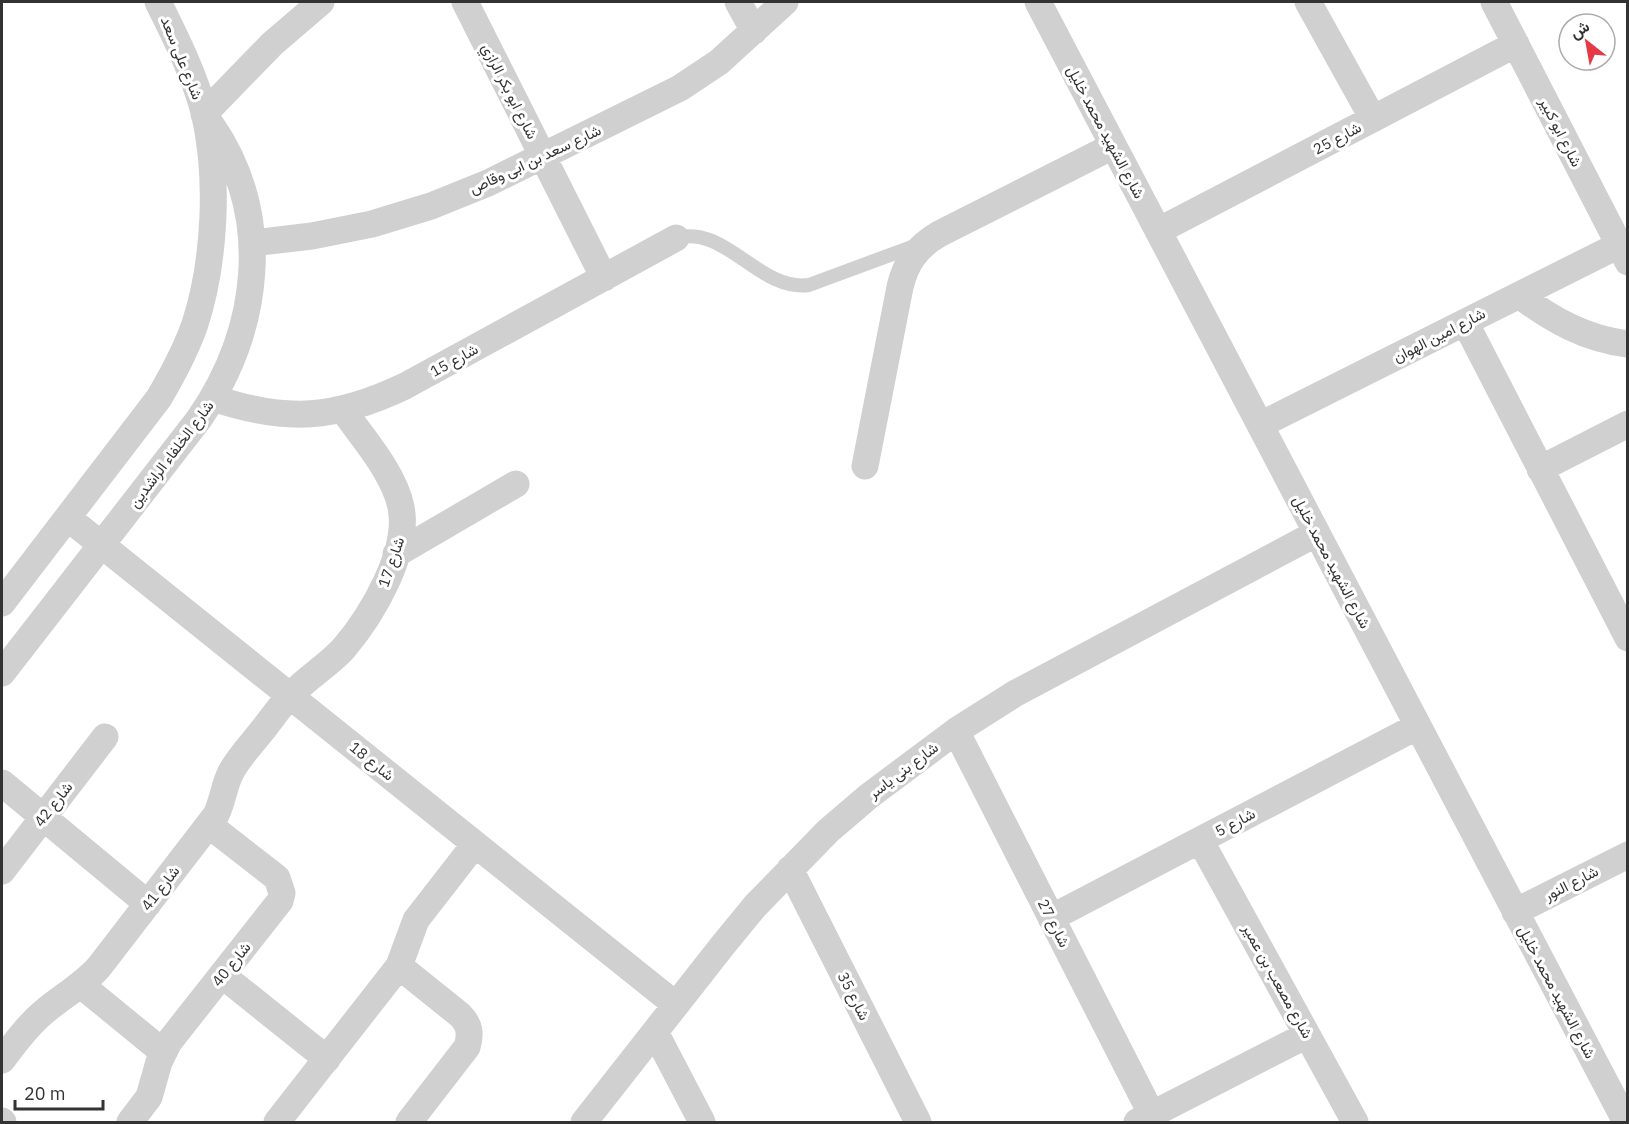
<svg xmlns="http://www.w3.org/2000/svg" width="1629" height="1124" font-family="'IBM Plex Sans',Vazirmatn,sans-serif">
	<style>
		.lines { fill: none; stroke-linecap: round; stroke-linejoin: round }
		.service { stroke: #d0d0d0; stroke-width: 14 }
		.minor { stroke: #d0d0d0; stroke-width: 27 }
		.labels { text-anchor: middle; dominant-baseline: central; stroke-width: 6; stroke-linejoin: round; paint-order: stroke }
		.street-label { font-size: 15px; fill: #333; stroke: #fff }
	</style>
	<rect width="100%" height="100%" fill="#fff"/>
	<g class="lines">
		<path class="service" d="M676,238C726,224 759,292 809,285L917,245"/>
		<path class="minor" d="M465,2L604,278
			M738,2L754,31
			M1038,2L1626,1122
			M1308,2L1373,119
			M1494,2L1628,262
			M204,114L272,44L321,2
			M1158,231L1516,44
			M252,243L312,236L372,224L431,206L488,183L680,88L719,62L785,2
			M1519,295C1552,320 1586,339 1628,344
			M1465,322L1628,638
			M213,398C287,423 336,419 405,386L676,238
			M1260,425L1619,245
			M865,466L900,287C906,262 917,247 939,234L1113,146
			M1540,469L1628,424
			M68,518L676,1005
			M396,554L516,484
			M2,603L159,398C173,374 186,350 195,324C215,262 219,179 205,116C196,78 175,36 158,2
			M2,673L199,419C260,330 275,216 210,123
			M956,731L1152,1115
			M2,783L148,904
			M1200,840L1355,1122
			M790,869L918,1122
			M2,871L105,737
			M1515,912L1628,855
			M1051,918L1418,726
			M399,966L460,1015C470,1025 471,1034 467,1047L409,1122
			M222,975L327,1059
			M81,985L163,1052
			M655,1032L702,1122
			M2,1060C15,1043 28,1025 45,1011C63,996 83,985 99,967L216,815C223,801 224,785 231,772C239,757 251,745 261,732C271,720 279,707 290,696C306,678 328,666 344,648C372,615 410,551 401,507C394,473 363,438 343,410
			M2,1121L3,1122
			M130,1122L149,1097L159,1062L169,1042L280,901L282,893L277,878L209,825
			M277,1122L399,966L416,920L475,844
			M584,1122L723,945L755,906L828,831L869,796L956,731L1016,693L1317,533
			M1137,1122L1307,1035"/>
	</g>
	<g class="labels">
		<g class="street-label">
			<text transform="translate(182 58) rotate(68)">شارع على سعد</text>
			<text transform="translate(510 91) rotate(63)">شارع ابو بكر الرازي</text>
			<text transform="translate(1106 132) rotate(62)">شارع الشهيد محمد خليل</text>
			<text transform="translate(1561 132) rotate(63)">شارع ابو كبير</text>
			<text transform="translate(1337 138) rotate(-28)">شارع 25</text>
			<text transform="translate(535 159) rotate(-25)">شارع سعد بن ابى وقاص</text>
			<text transform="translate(1439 335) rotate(-27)">شارع امين الهوان</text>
			<text transform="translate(454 360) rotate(-29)">شارع 15</text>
			<text transform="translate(171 454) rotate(-53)">شارع الخلفاء الراشدين</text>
			<text transform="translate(391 562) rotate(-71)">شارع 17</text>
			<text transform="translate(1332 562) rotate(62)">شارع الشهيد محمد خليل</text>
			<text transform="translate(372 761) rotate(39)">شارع 18</text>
			<text transform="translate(903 770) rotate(-37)">شارع بنى ياسر</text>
			<text transform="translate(53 804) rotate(-52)">شارع 42</text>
			<text transform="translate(1235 822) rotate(-28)">شارع 5</text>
			<text transform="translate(1571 883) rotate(-27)">شارع النور</text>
			<text transform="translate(160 888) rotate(-52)">شارع 41</text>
			<text transform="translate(1054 923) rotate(63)">شارع 27</text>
			<text transform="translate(231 964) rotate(-51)">شارع 40</text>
			<text transform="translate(1278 981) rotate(61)">شارع مصعب بن عمير</text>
			<text transform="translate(1557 992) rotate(62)">شارع الشهيد محمد خليل</text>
			<text transform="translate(854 996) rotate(63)">شارع 35</text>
		</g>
	</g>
	<rect width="1629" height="1124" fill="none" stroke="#333333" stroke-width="6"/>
	<g transform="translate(1587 42) rotate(329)"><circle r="28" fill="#ffffff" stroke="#adadad" stroke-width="1.5"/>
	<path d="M0-4.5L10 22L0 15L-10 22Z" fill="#e63946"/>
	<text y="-9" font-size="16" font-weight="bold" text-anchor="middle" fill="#333333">ش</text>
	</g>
	<path d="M15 1100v9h88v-9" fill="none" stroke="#333333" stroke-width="3"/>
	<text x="24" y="1100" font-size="18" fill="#333333" stroke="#ffffff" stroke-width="4.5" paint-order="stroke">20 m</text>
</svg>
